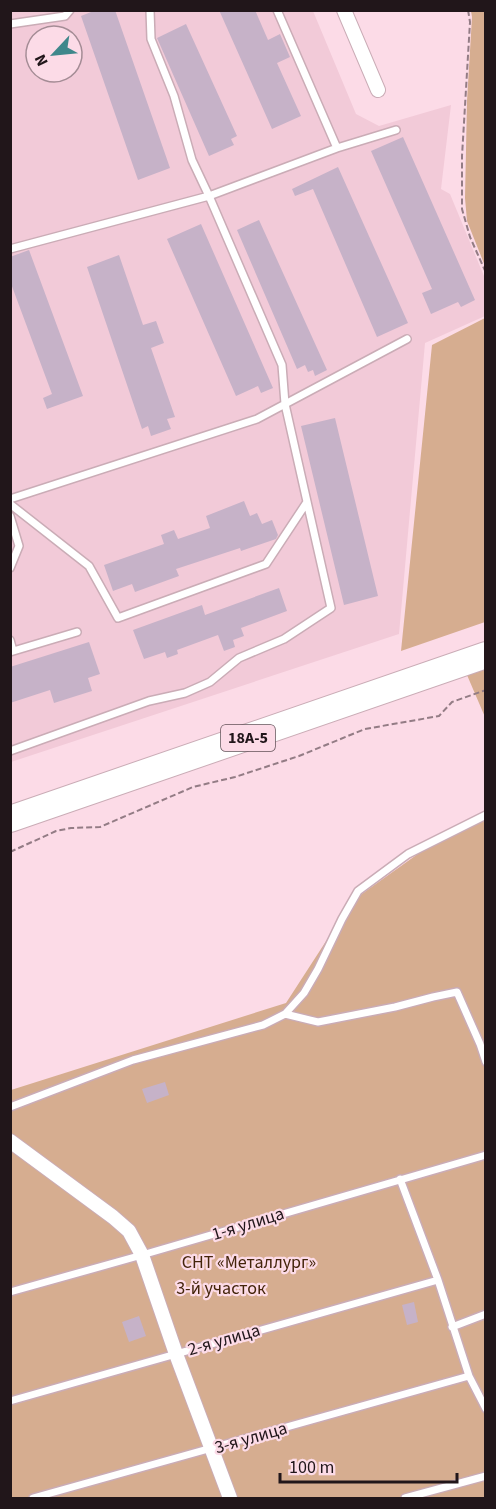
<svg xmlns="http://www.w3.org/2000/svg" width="496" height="1509" font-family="'Source Sans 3',sans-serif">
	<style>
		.built { fill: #f2cad8; fill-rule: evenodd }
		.green { fill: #d6ad90 }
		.building { fill: #c6b2c8 }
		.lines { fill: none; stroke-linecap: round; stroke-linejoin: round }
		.lane-casing { stroke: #caacb6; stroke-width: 10 }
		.street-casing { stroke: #caacb6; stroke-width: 16 }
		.highway-casing { stroke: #caacb6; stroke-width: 28 }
		.path { stroke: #937c85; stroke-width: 2; stroke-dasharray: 6 3; stroke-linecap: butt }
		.lane { stroke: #fff; stroke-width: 7 }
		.street { stroke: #fff; stroke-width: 14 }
		.highway { stroke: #fff; stroke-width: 26 }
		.labels { text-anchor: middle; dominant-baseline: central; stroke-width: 4.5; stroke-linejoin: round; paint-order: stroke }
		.shield { fill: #fcdbe7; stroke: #635158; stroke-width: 1.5 }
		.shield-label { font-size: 16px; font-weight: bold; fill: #21161a }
		.street-label { font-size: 18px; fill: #21161a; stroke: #fcdbe7 }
		.park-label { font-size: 18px; fill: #43240a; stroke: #fcdbe7 }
	</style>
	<rect width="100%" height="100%" fill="#fcdbe7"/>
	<path class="built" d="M10,11H313L356,114L379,126L451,105L441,189L450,194L486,281L485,316L425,343L399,634L11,762ZM36,36H72V72H36Z"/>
	<path class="green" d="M471,11H485V266L467,221L465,198L467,101L472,17Z
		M485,318V622L401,651L432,345Z
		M485,667V717L467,675Z
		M485,817V1498H11V1090L286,1003L352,901L422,851Z"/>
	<path class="building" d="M96,10H115L170,168L138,180L81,16Z
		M219,10H255L268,40L280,34L290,57L277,63L301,116L272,129Z
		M186,24L237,136L231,139L234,145L209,156L157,38Z
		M403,137L475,300L461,307L458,302L431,314L422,293L432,289L371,151Z
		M338,167L408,323L377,337L313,189L295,196L292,189Z
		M259,220L327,370L315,376L313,370L308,372L305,365L297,369L237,230Z
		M201,224L273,388L261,393L258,386L236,396L167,239Z
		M29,250L83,396L47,409L43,398L52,394L10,281V257Z
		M119,255L143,325L156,321L164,343L151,348L175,417L167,419L171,429L151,436L148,426L142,429L87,267Z
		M335,418L378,596L344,605L301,426Z
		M244,501L250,516L257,513L262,524L272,520L278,535L276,539L241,551L240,548L176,569L179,576L135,592L132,584L113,591L104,565L164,544L161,535L174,530L178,539L210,528L206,516Z
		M279,588L287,611L241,628L244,636L233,640L235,647L224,651L218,635L177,650L178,654L167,658L165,652L144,659L133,630L202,605L205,615Z
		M89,642L100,674L88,678L92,691L54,703L50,690L10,703V667Z
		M165,1082L169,1095L147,1103L142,1089Z
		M414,1302L418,1322L407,1325L402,1305Z
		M139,1316L146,1336L129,1342L122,1322Z"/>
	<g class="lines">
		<defs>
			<path id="lane" d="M277,10L337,148
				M10,24L65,16L70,10
				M10,249L209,196L337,148L396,130
				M10,499L257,419L407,339
				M10,504L89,566L118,618L266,564L307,502
				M10,516L19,546L10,568
				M10,640L13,651
				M10,652L77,632
				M10,751L149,701L185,693L210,682L239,658L284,639L331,608L285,404L282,365L209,196L192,160L174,96L151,39L150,10
				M285,1014L304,993L318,969L342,919L358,891L408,854L486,815
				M10,1107L133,1060L263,1025L285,1014L318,1022L395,1007L433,997L457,992L480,1044L486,1062
				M400,1179L438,1280L469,1376L486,1409
				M10,1292L142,1255L486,1155
				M452,1327L486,1314
				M10,1401L438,1280
				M33,1498L469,1376
				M405,1498L486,1476"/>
			<path id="street" d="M344,10L378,90
				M10,1141L113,1217L129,1231L142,1255L176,1354L230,1498"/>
			<path id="highway" d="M10,819L486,655"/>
		</defs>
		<use href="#lane" class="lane-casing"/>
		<use href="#street" class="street-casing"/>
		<use href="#highway" class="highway-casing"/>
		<path class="path" d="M468,10L470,22L462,156V209L470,237L486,273
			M10,852L56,831L71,828L100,827L193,787L235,777L299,756L365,729L439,716L452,702L486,690"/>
		<use href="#lane" class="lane"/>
		<use href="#street" class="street"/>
		<use href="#highway" class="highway"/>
	</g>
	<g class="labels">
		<rect class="shield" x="221" y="725" width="54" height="26" rx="4.5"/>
		<g class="shield-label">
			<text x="248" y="738">18А-5</text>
		</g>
		<g class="street-label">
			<text transform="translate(248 1224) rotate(-17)">1-я улица</text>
			<text transform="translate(224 1340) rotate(-16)">2-я улица</text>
			<text transform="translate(251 1438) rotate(-16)">3-я улица</text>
		</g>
		<g class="park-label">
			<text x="249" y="1262">СНТ «Металлург»</text>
			<text x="221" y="1288">3-й участок</text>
		</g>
	</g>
	<rect width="496" height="1509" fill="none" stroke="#21161a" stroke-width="24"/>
	<g transform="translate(54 54) rotate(244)"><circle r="28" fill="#fcdbe7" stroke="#a48c95" stroke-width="1.5"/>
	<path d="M0-4.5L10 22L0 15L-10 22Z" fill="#3f878b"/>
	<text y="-9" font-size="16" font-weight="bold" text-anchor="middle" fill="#21161a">N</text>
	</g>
	<path d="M280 1473v9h177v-9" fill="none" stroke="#21161a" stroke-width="3"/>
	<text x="289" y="1473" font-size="18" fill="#21161a" stroke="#fcdbe7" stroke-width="4.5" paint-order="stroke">100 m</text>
</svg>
